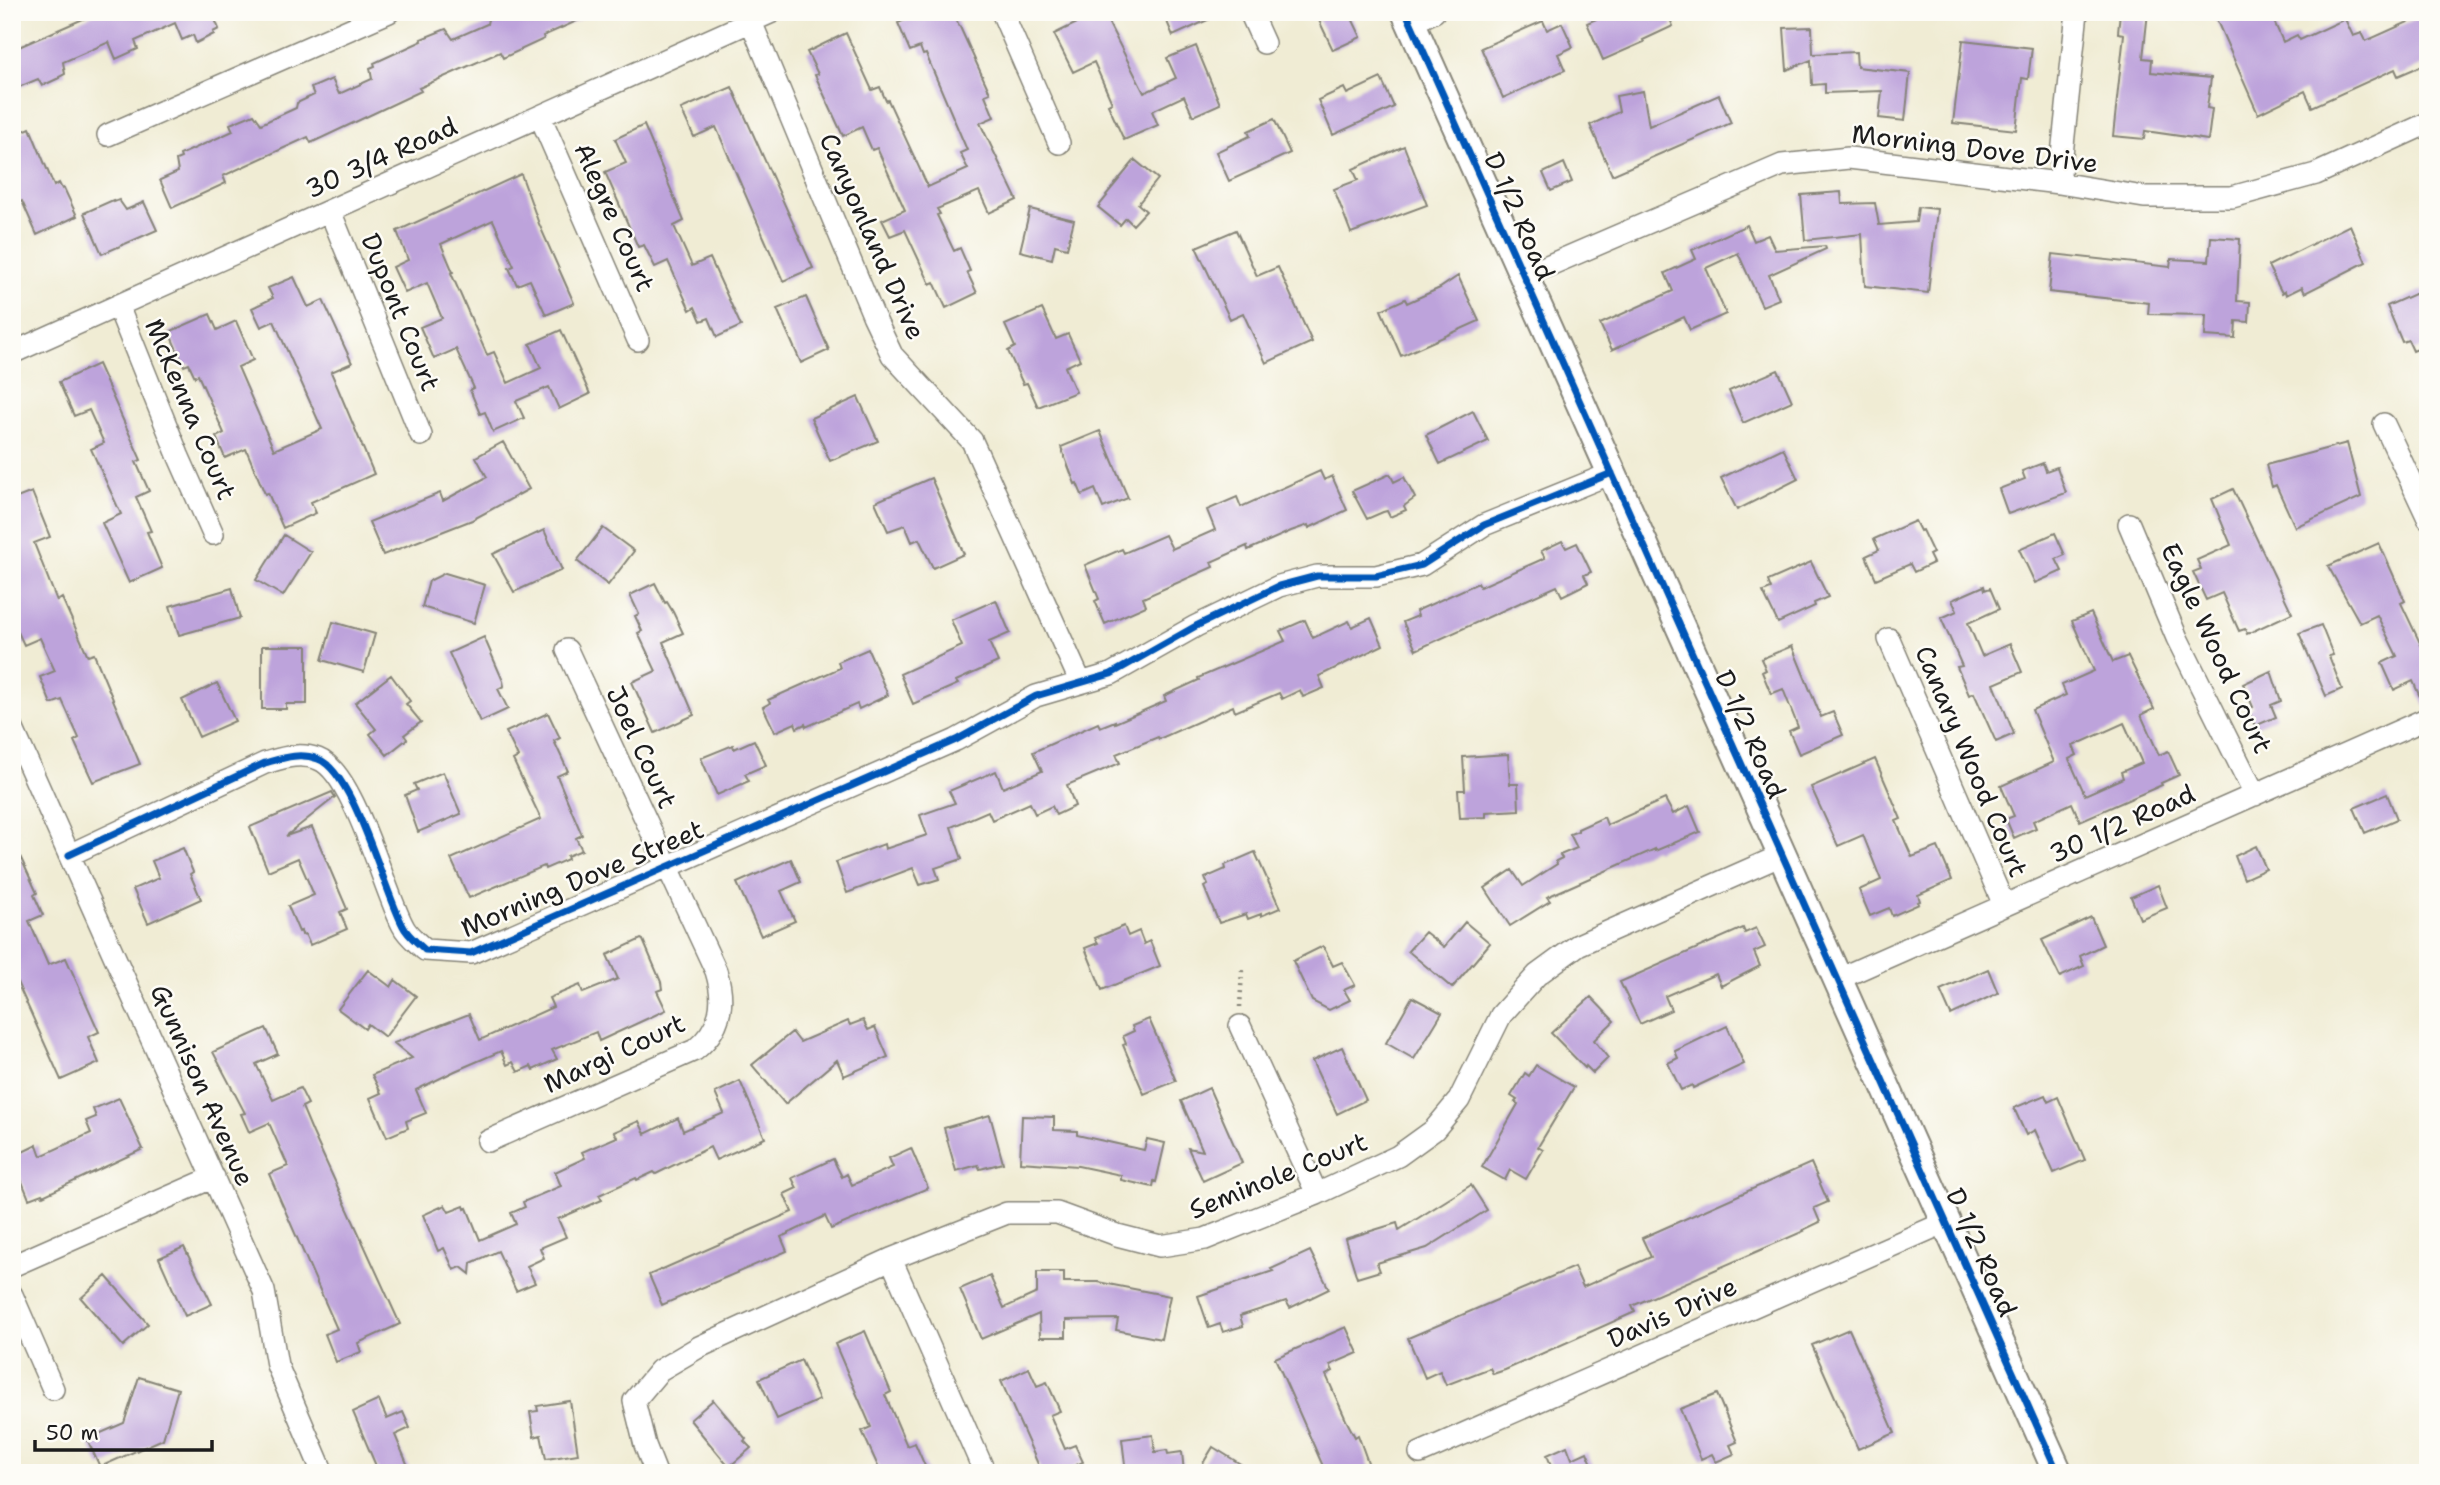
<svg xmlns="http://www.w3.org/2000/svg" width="2440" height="1485" font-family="'Shantell Sans',sans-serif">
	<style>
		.building { fill: #bda3db; fill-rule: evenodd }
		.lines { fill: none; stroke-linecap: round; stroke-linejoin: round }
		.street-casing { stroke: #868478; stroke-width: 24 }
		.secondary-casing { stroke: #868478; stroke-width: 32 }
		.path { stroke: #868478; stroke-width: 4.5; stroke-dasharray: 2 5; stroke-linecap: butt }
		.street { stroke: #fff; stroke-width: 21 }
		.secondary { stroke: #fff; stroke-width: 28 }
		.cycleway-casing { stroke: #fdfcf7; stroke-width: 11 }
		.cycleway { stroke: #0057b8; stroke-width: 7 }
		.labels { text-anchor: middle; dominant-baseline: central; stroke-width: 5; stroke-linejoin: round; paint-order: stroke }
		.street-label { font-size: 26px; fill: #1c1c1c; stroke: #fdfcf7 }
	</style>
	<rect width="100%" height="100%" fill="#fdfcf7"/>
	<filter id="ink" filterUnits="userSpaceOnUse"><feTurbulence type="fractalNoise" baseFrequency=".0143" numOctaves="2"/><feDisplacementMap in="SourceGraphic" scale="14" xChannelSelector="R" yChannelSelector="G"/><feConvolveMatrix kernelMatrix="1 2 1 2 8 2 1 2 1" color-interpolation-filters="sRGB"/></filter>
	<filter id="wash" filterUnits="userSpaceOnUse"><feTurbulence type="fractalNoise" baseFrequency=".00686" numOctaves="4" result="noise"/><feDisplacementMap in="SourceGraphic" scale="28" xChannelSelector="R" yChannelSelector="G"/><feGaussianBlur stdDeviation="1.57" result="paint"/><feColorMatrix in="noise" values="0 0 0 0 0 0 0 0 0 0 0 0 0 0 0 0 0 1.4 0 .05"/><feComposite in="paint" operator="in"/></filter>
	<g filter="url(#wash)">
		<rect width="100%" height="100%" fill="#f0ecd4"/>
		<g id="blocks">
			<path class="building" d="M99,12H212L219,29L213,32L214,34L196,43L193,35L182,40L175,23L135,41L138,49L116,59L109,42L63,62L65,74L59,77V78L42,86L38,79L12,90V50Z
				M501,12H597L543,36L544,39L503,58L500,52L419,88L421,91L311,143L308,137L223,176L226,183L172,208L160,180L178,172L176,160L181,158L180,155L233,131L230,124L254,114L261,124L296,108L297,103L314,95L311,88L332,79L339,94L372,79L370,68L375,66L374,63L422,41L421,39L446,29L453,39L487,24L488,19Z
				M923,12H952L960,27L990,93L985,95L994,117L980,123L1017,200L989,213L979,191L937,209L940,214L937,215L954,251L960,248L970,271L967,272L977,293L946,308L934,282L930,284L905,230L890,236L882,220L905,210L877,148L872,150L862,127L843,136L815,75L818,74L807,52L846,33L872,90L880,87L886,101L888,100L928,187L968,169L960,153L967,150L926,54L923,55L920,47L910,51L898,23Z
				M1100,12H1103L1144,93L1176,78L1167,58L1196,46L1220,104L1193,116L1184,96L1152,111L1158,125L1124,140L1108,105L1112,103L1094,62L1073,72L1054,34Z
				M1163,12H1225L1173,36Z
				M1315,12H1349L1361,37L1333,50Z
				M1612,12H1667L1673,26L1643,40L1644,42L1603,60L1587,23Z
				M2120,12H2148L2143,58L2152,59L2151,72L2211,78L2207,108L2212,109L2208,140L2145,131L2144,139L2113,136L2124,34L2118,33Z
				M2213,12H2270L2283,42L2297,35L2300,40L2345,19L2353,36L2362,33L2366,41L2428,13V63L2398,76L2395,69L2312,107L2305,91L2258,114Z
				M1543,21L1547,30L1562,23L1573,47L1558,54L1565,70L1503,98L1481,48Z
				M1812,27L1813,54L1856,52L1857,67L1910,73L1905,121L1879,118L1882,91L1825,93V84L1812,85L1811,60L1787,70L1784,28Z
				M1963,40L2032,48L2028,79L2022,78L2016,130L1953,123Z
				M1381,78L1394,107L1333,135L1318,100L1344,88L1347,94Z
				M732,87L813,268L783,281L716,127L694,137L681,109Z
				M1643,91L1649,126L1719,95L1731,123L1612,175L1590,125L1619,112L1616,96Z
				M1274,119L1290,153L1229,181L1216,152L1250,136L1248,131Z
				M644,125L684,221L674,226L692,266L710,258L741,326L717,337L709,318L701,321L695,307L690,310L668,261L655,267L644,245L638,247L605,172L626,163L615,139Z
				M30,128L54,186L59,183L62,189L64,188L77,216L37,235L22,201L12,206V136Z
				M1404,146L1427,205L1351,233L1334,189L1358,180L1353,169Z
				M1135,160L1158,179L1138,204L1146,211L1133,225L1126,218L1120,225L1098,207L1107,196L1106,195Z
				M1564,163L1572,182L1551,191L1543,173Z
				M521,174L539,224L574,303L546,315L530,280L517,285L509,268L514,266L493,220L441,244L453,272L451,273L487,355L494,352L508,383L541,368L530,344L561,330L590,394L559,409L549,387L516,401L524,418L493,432L485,412L480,414L470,390L474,388L456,349L434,359L420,327L442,318L427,283L405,293L393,267L408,260L397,231Z
				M1841,192L1842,204L1875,203L1879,225L1916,222L1918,207L1937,209L1928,293L1865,286L1862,234L1805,240L1801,195Z
				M113,200L114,202L119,200L126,210L144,202L157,230L102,254L84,213Z
				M1030,209L1074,220L1067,248L1055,245L1052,259L1020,251Z
				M1747,225L1754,241L1768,235L1775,250L1825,246L1826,249L1769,275L1779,299L1762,306L1738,253L1706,268L1726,314L1690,330L1684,317L1612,350L1600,324L1673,291L1665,273L1696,259L1692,250Z
				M2350,225L2366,262L2305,293L2302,287L2286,295L2285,291L2282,293L2268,266Z
				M1236,230L1257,276L1278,267L1312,342L1266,363L1243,313L1230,319L1196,247Z
				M2211,237L2240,239L2237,301L2250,302L2249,322L2236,321L2235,338L2205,336L2206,315L2148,314L2149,303L2049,292L2053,254L2170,267L2171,259L2209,261Z
				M1458,276L1479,321L1401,356L1381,310L1405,299L1407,303L1440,288Z
				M294,277L308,307L323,300L352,363L331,372L374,474L311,502L316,513L283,528L268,493L265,494L246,449L225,458L216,437L224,433L198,375L195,377L189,364L184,366L169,332L210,314L217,330L236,321L253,360L238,367L274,450L299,439L322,429L274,321L261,327L252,308L273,298L268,288Z
				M2423,290L2428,301V345L2413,351L2408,340L2402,342L2387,306Z
				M806,297L829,350L801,363L777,309Z
				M1042,309L1056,339L1068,334L1080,360L1065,367L1076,392L1038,407L1027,383L1023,384L1008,351L1015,347L1005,325Z
				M98,364L141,460L136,462L149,491L136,497L151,531L147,532L162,568L129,583L102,523L121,514L91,449L104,443L89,410L74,416L59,382Z
				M1778,370L1792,401L1743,423L1729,391Z
				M858,397L878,441L830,461L811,418Z
				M1473,411L1488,441L1440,464L1426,435Z
				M1100,431L1128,498L1103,508L1095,489L1082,495L1077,483L1075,484L1061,447Z
				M503,442L529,489L472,520L383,555L369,522L440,493L443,501L487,477L476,457Z
				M2347,443L2361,497L2295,527L2276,485L2272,487L2266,465Z
				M1783,448L1798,479L1737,510L1721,478Z
				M2043,463L2046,471L2057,467L2066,493L2008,514L1999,489L2025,479L2022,471Z
				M1320,471L1324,480L1332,476L1347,510L1309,528L1308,525L1291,531L1248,550L1247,546L1211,562L1213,567L1143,598L1146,606L1105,624L1095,601L1099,599L1085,565L1122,549L1124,553L1165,535L1172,549L1215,530L1207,510L1237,497L1241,507Z
				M1390,474L1394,482L1404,477L1415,498L1404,506L1406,510L1390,517L1387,511L1383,512L1367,519L1352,491Z
				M931,478L964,554L933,568L919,539L912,542L905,525L888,531L875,502Z
				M2233,489L2292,613L2247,634L2245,629L2239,631L2222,593L2206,600L2193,572L2201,569L2197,560L2231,545L2212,499Z
				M32,492L50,537L34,543L57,601L62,598L88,656L94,654L140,764L93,782L74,741L79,738L62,700L51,704L40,677L55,671L40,638L24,645L12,619V500Z
				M1915,521L1920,531L1922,530L1933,553L1929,555L1933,563L1914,572L1910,564L1876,579L1866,556L1879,550L1874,539Z
				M603,528L634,551L608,585L577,561Z
				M544,530L562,570L514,592L493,554Z
				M2055,533L2065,555L2056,559L2062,571L2035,583L2019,549Z
				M284,535L311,552L283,596L256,580Z
				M1562,541L1566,548L1577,543L1591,572L1584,575L1588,583L1562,596L1557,586L1416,650L1403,622L1418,616L1416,611L1478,583L1480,587L1545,558L1541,551Z
				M2379,543L2405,601L2401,603L2421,645L2428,642V705L2424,706L2413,681L2394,690L2382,663L2397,656L2377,615L2360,623L2328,566Z
				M1811,562L1828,597L1814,603L1815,606L1778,623L1763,592L1771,589L1768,581Z
				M445,573L485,585L474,623L422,607L429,581Z
				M655,583L665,603L667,602L673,612L683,633L663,642L694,715L655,733L632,682L656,671L638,633L642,631L635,616L639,614L630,595Z
				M1984,586L1985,590L1990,588L1999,609L1968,623L1982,656L2010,644L2022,672L1994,684L2014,734L1996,742L1974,693L1969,695L1957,667L1962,666L1941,618L1957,611L1952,600Z
				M232,588L240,618L179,635L170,606Z
				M996,600L1010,633L989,642L998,662L956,681L958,684L913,704L900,674L962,646L951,620Z
				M2091,613L2113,662L2128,656L2154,709L2141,715L2159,755L2168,751L2179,775L2161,783L2162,785L2080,821L2072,803L2033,821L2036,828L2014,838L2006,819L2014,816L2001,786L2054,762L2032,710L2066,695L2062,685L2094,671L2072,621ZM2124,723L2142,763L2121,772L2123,778L2085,795L2069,759L2077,755L2073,746Z
				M1371,618L1383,645L1319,676L1324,688L1303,697L1300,690L1282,699L1279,693L1235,712L1233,706L1159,739L1158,737L1116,754L1120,763L1067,785L1075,806L1056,815L1052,806L1035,814L1030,803L992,820L988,811L951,827L962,859L935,868L939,879L920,885L913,868L847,893L836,862L884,844L885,849L927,835L920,815L955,803L949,791L996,771L1003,788L1042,771L1033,752L1098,723L1100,727L1115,721V723L1166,701L1164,696L1199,680L1198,678L1285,641L1280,631L1305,620L1313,638L1349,621L1352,627Z
				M333,622L375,634L364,672L322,660Z
				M2321,625L2333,655L2329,656L2342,689L2326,696L2299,633Z
				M484,637L503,681L504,686L498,689L508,709L480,722L449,653Z
				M262,646H307V704H286V709H262Z
				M1792,646L1821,717L1833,712L1843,735L1799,754L1789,731L1798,727L1783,689L1771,694L1762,672L1766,670L1761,659Z
				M868,649L888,695L859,709L857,704L806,727L805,724L797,728L795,723L775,732L763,707L770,703L768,700L840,668L838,662Z
				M2271,671L2281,701L2271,705L2276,717L2255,726L2248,709L2253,707L2243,684Z
				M391,675L410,701L406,704L421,722L404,735L407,739L387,755L370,734L376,729L355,703Z
				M217,683L235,721L199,737L182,700Z
				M548,713L560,738L554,741L568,771L557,776L582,835L576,838L582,850L567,856L568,859L545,869L544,866L469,898L451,859L541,819L513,760L518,757L506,732Z
				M754,740L766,765L745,774L749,781L717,795L701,758L733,745L734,749Z
				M1508,754L1510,784H1518L1519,810L1486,812V817L1460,818L1458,790H1465L1463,757Z
				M1875,759L1901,819L1896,821L1912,857L1938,847L1952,880L1918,895L1920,901L1918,902L1919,904L1892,916L1889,908L1870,916L1859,890L1881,880L1863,835L1838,846L1811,787Z
				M443,772L461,814L418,832L405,795L417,790L414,784Z
				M332,792L335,797L286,836L312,827L347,909L340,912L347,929L310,945L305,934L302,935L301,931L299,932L288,906L314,895L298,858L268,871L250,827Z
				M2387,794L2397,819L2365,833L2354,808Z
				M1665,799L1673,814L1689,806L1700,832L1655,851V849L1547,897L1550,901L1510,926L1485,888L1512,870L1523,886L1557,864L1556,861L1562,858L1560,855L1577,848L1570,834L1578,831V829L1604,817L1607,825Z
				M12,839L37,893L34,895L43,915L29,921L48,965L66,958L99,1032L88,1037L99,1063L61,1080L12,971Z
				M2256,846L2266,869L2244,879L2235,856Z
				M183,848L193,872L190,874L201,899L148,923L133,889L159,878L152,861Z
				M1255,852L1280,908L1261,916V914L1248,919L1246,914L1219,923L1204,887L1208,885L1205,878L1226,869L1225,865Z
				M791,859L801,882L781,891L795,921L761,936L737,883Z
				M2158,885L2167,908L2140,919L2131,897Z
				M2091,917L2103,945L2080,956L2084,966L2060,977L2042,940Z
				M1465,922L1490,943L1452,988L1408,951L1425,932L1444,947Z
				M1124,926L1128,936L1139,931L1144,944L1150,941L1160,966L1102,990L1085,948L1098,943L1095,938Z
				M1743,928L1745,933L1756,928L1765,947L1754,952L1760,966L1721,986L1716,974L1665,996L1671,1010L1640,1024L1620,982Z
				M641,939L643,940L661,982L662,989L657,991L666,1010L599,1041L596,1032L552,1050L557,1059L533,1070L531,1066L518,1072L513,1062L507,1065L501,1051L455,1071L416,1090L426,1113L406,1121L408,1128L387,1137L370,1098L381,1093L372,1075L412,1058L394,1043L469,1014L480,1040L553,1007L549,998L580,985L583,993L618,979L607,955Z
				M1323,946L1333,966L1342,962L1355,985L1344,990L1350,1000L1329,1010L1312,1001L1293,961Z
				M1988,969L1998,993L1951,1015L1940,990Z
				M368,970L391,987L395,980L416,996L385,1037L368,1024L365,1029L338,1009Z
				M1412,997L1442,1013L1414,1059L1386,1043Z
				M1591,997L1614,1021L1594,1040L1608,1058L1593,1073L1586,1066L1585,1068L1551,1033Z
				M1149,1019L1176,1081L1144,1094L1123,1045L1126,1044L1123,1036L1134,1031L1132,1026Z
				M863,1020L868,1030L875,1027L888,1057L844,1076L837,1060L785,1104L752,1065L792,1032L800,1042L848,1021L850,1025Z
				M1727,1026L1744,1064L1693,1088L1692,1085L1681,1090L1668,1063L1678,1058L1675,1051Z
				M266,1028L278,1054L256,1064L273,1100L300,1088L308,1104L302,1107L313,1133L400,1324L358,1343L361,1352L336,1362L325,1334L337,1329L269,1174L288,1166L269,1123L249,1132L241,1114L245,1113L213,1052Z
				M1342,1047L1366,1100L1337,1114L1312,1061Z
				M1536,1065L1574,1087L1538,1147L1543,1150L1526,1179L1510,1170L1505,1180L1482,1167L1518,1104L1515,1102L1517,1100L1511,1096L1525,1073L1529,1076Z
				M740,1081L765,1138L716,1160L710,1147L656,1174L654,1172L637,1180L636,1178L599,1195L602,1200L558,1219L566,1237L540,1248L544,1258L527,1266L535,1283L516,1291L498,1251L471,1263L470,1274L461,1267L454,1270L444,1248L438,1251L423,1215L445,1205L449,1212L464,1206L465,1209L467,1208L480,1240L516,1224L511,1213L525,1207L523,1202L561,1186L555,1172L585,1158L582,1152L617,1137L614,1132L639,1121L645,1134L678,1118L683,1131L724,1113L715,1093Z
				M1209,1088L1242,1163L1203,1181L1188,1148L1203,1151L1181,1101Z
				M2045,1095L2048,1102L2058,1097L2085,1160L2054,1173L2035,1130L2026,1135L2014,1108Z
				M119,1098L143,1149L43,1196L42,1194L29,1199L12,1157L37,1145L41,1156L91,1133L86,1121L96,1117L93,1109Z
				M990,1115L1003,1163L980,1169L978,1165L956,1171L944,1128Z
				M1022,1116L1054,1117V1130L1077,1131V1135L1144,1150L1147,1139L1165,1143L1156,1182L1154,1181L1153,1187L1121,1180V1175L1078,1166L1020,1162Z
				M911,1148L928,1188L831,1229L825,1216L781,1237L787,1251L662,1305L649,1275L792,1212L784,1194L797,1188L792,1178L833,1159L842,1177L847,1174L852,1185L893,1167L889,1158Z
				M1811,1163L1828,1202L1814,1208L1820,1222L1803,1230L1804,1231L1632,1306L1635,1312L1505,1370L1493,1374L1490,1368L1446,1385L1440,1371L1425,1378L1408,1338L1574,1267L1583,1287L1651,1257L1642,1238Z
				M1471,1185L1487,1210L1427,1248L1377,1263L1380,1271L1357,1278L1345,1239L1397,1223L1399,1230Z
				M184,1247L212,1304L185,1316L159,1258Z
				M1310,1251L1329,1289L1290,1308L1286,1301L1240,1316L1243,1326L1223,1332L1220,1324L1209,1328L1198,1296L1273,1271L1271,1269Z
				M1037,1272H1064V1282H1098L1170,1296L1161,1339L1116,1330L1118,1319L1066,1320V1337H1040L1039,1314L981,1339L960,1289L990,1276L1004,1308L1037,1293Z
				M106,1276L148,1324L123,1346L81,1298Z
				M1346,1327L1358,1353L1330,1365L1333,1371L1326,1375L1346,1420L1355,1437L1358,1435L1370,1468L1360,1473H1326L1275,1358Z
				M1849,1329L1895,1433L1858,1449L1812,1345Z
				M865,1331L891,1392L885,1395L907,1446L915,1443L928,1473H881L862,1431L871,1427L835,1344Z
				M801,1360L819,1400L777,1419L759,1379Z
				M1029,1368L1037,1386L1047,1382L1060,1411L1050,1415L1065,1449L1075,1445L1083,1462L1074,1466L1077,1473H1042L1001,1381Z
				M139,1377L178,1389L163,1439L100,1467L87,1439L124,1423Z
				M1717,1394L1737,1442L1730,1445L1734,1454L1716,1462L1712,1454L1701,1459L1680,1409Z
				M379,1400L387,1419L403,1412L410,1428L395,1435L411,1473H379L353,1412Z
				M713,1400L746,1439L744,1441L751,1448L729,1467L690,1420Z
				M570,1401L578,1454L546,1459L541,1435L534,1437L530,1412L538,1411L537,1406Z
				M1153,1435L1155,1452L1167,1450L1168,1454L1182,1452L1184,1473H1126L1122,1439Z
				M1567,1446L1572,1459L1587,1452L1596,1473H1541L1552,1468L1547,1455Z
				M1213,1447L1255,1473H1197Z"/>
		</g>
	</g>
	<g filter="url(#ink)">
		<use href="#blocks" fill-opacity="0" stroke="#868478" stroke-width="2"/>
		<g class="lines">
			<defs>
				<path id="street" d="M747,12L873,315L892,355L972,441L1080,681
					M1002,12L1059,143
					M1250,12L1264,43
					M1411,23L1434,12
					M540,116L638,340
					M108,135L389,12
					M2059,183L2077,12
					M330,211L421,435
					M1524,276L1782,165L1849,158L2059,183L2144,197H2232L2316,174L2428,123
					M118,306L178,455L213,534
					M12,353L772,12
					M2384,424L2428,518
					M2129,524L2177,638L2255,795
					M1889,639L2004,905
					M12,727L264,1291L277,1365L323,1473
					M69,855L265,763C283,758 299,752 318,759C354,772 384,891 403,926C407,935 418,943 425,950L471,953L956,740L1036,696L1111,674L1196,626L1279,586L1317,576H1376L1422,565L1484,525L1612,473
					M1838,979L2428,718
					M1240,1026L1317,1194
					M488,1141L695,1050C721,1029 726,1003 716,971L567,650
					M891,1259L985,1473
					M12,1266L214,1177
					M12,1295L53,1389
					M1420,1453L1946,1222
					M656,1473L645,1445L634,1401L660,1370L699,1347L891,1259L1007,1213H1057L1117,1235L1160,1246L1205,1239L1317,1194L1398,1156L1434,1130L1459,1100L1501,1015L1537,975L1578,945L1782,855"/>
				<path id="secondary" d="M1406,12L2058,1473"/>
			</defs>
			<use href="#street" class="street-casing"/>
			<use href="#secondary" class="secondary-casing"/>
			<path class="path" d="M1240,1007L1242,970"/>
			<use href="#street" class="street"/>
			<use href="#secondary" class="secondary"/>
			<defs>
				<path id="cycleway" d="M1406,12L2058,1473
					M69,855L265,763C283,758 299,752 318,759C354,772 384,891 403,926C407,935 418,943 425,950L471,953L956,740L1036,696L1111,674L1196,626L1279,586L1317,576H1376L1422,565L1484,525L1612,473"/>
			</defs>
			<use href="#cycleway" class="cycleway-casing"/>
			<use href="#cycleway" class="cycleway"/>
		</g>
	</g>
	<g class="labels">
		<g class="street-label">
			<text transform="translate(1975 148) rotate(7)">Morning Dove Drive</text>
			<text transform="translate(381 157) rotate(-24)">30 3/4 Road</text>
			<text transform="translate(1520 216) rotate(66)">D 1/2 Road</text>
			<text transform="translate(615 217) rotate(66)">Alegre Court</text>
			<text transform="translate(873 236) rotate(66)">Canyonland Drive</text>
			<text transform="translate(401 312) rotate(68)">Dupont Court</text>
			<text transform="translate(191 409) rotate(67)">McKenna Court</text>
			<text transform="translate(2217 648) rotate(65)">Eagle Wood Court</text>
			<text transform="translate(1751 734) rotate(66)">D 1/2 Road</text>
			<text transform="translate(642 747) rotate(65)">Joel Court</text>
			<text transform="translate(1972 761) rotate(67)">Canary Wood Court</text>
			<text transform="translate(2122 823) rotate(-24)">30 1/2 Road</text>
			<text transform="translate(582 878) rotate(-23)">Morning Dove Street</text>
			<text transform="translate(614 1053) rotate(-25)">Margi Court</text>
			<text transform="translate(203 1085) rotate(66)">Gunnison Avenue</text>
			<text transform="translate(1278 1175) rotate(-22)">Seminole Court</text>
			<text transform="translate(1982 1252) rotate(66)">D 1/2 Road</text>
			<text transform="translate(1672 1312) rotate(-24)">Davis Drive</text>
		</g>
	</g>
	<rect width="2440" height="1485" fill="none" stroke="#fdfcf7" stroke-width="42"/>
	<path d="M35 1440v10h177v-10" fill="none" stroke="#1c1c1c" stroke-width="3.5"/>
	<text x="46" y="1440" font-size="21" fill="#1c1c1c" stroke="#fdfcf7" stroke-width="5" paint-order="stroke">50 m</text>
</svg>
